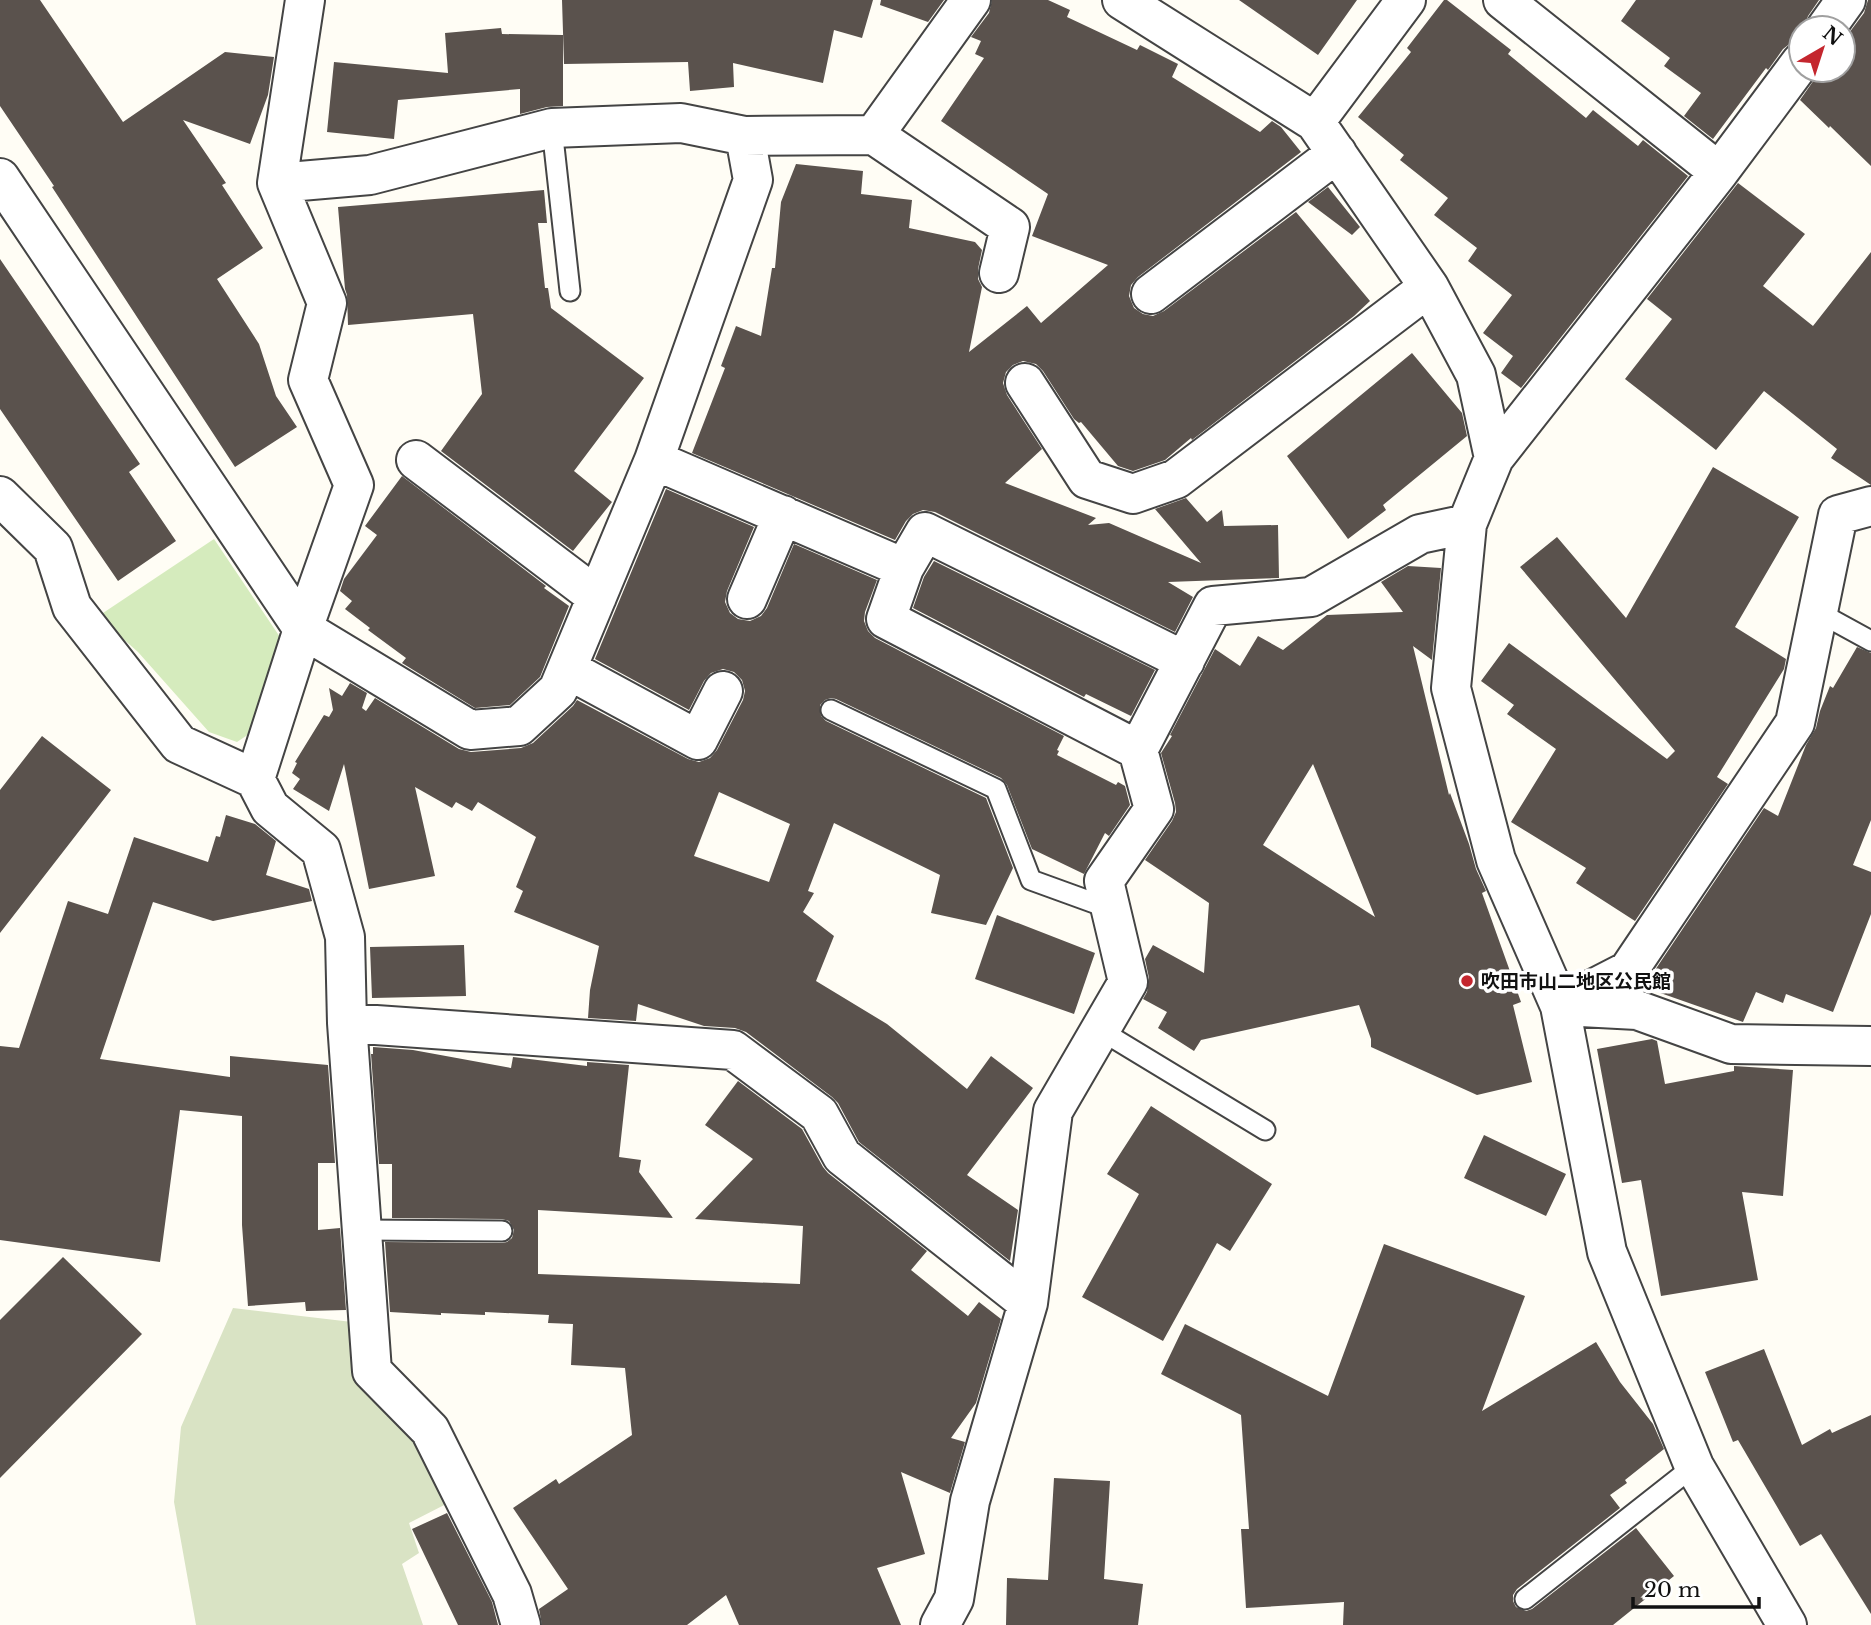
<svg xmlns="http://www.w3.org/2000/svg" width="1871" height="1625" font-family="'Libre Baskerville','Noto Sans JP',serif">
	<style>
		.green { fill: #d5ebbd }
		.cemetery { fill: #d9e3c4 }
		.building { fill: #5a524d; fill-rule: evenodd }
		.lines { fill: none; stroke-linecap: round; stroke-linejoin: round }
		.service-casing { stroke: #444; stroke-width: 23 }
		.minor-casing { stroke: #444; stroke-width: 42 }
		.service { stroke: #fff; stroke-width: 19 }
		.minor { stroke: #fff; stroke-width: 38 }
		.poi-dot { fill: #c4262e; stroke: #fff; stroke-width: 2.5 }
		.labels { text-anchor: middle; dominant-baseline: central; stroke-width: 7; stroke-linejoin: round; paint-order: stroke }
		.poi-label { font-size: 19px; font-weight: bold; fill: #111; stroke: #fff; text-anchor: start }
	</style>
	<rect width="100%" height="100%" fill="#fffdf5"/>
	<path class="green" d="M214,539L282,640L258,728L237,742L209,732L138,652L112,629L103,613Z"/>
	<path class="cemetery" d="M233,1308L352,1322L423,1440L454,1500L409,1523L419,1553L402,1564L423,1625H196L174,1502L181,1427Z"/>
	<path class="building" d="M0,0H40L123,122L225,52L274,57L268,95L250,144L183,120L226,183L222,185L263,248L217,279L259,344L276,396L297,427L235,467L52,187L54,186L0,106Z
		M562,0H873L862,38L834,30L823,83L733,63L734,87L690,91L688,62L564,64Z
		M881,0H944L928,22L880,5Z
		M992,0H1048L1070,10L1067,17L1137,50L1140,45L1178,64L1172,77L1260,132L1272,121L1281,127L1301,152L1138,277L1131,285L1129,296L1134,308L1143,314L1153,316L1164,311L1296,212L1370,301L1354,316L1192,440L1191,438L1165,460L1133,471L1118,466L1081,422L1079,423L1074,419L1043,371L1036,364L1023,361L1013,365L1006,372L1003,383L1007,395L1042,449L1005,483L1096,518L1088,525L1109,523L1201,563L1155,509L1186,498L1207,522L1222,510L1224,526L1278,525L1279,578L1168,582L1193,597L1175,632L935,512L923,510L913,514L906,521L895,540L692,453L725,368L721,366L736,326L761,336L772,268H775L781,202L796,164L863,171L861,194L912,200L909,228L975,242L982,250L978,269V279L982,287L969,352L1027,306L1041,323L1108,265L1032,236L1048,194L941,121L984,58L975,54L981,41L971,37L989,13Z
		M1239,0H1357L1318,55Z
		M1444,0H1447L1511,50L1508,54L1586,118L1593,110L1638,146L1643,140L1688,176L1521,388L1501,373L1513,356L1483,333L1512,295L1468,261L1477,248L1434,215L1448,198L1400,160L1404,155L1358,117L1411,52L1407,48Z
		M1636,0H1819L1808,16L1804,28H1801V41L1792,42L1783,49L1768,70L1766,68L1713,139L1684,116L1701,93L1664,66L1670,58L1621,21Z
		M1868,0H1871V166L1830,126L1829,128L1800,100L1821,70H1843V41L1864,13Z
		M501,28L502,34L563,35V106L547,107L520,114V89L398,100L394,139L327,132L334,62L448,73L445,33Z
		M1738,183L1805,234L1763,286L1813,326L1871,252V485L1831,458L1837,449L1764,391L1716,450L1625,379L1672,319L1647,299Z
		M1328,187L1360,227L1352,235L1308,202Z
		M544,190L547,223H538L545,288H548L551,308L644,378L574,471L612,502L573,551L441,451L482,394L473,314L348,325L347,295L345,289L338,207Z
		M0,259L140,464L129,472L176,541L118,581L0,409Z
		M1412,353L1462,413L1467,436L1383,505L1386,510L1348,539L1287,456Z
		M1713,467L1799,517L1735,627L1786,659L1784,669L1717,777L1728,784L1635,921L1576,883L1586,868L1511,822L1556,749L1507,714L1514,705L1481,681L1509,643L1667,759L1675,751L1520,567L1557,537L1626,618Z
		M402,476L546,586L544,588L569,606L540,677L510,705L475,708L402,663L406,658L368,630L370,628L345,609L352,601L340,591L344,579L377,535L365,526Z
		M666,489L754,527L727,591L725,602L730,613L738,619L750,621L761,616L767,608L794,544L877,580L865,612L864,621L868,631L875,638L1064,736L1057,750L1059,751L1057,755L1116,785L1118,782L1125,786L1130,805L1109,836L1105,833L1084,874L1032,849L1007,785L1001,778L836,699L831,698L825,700L820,705L821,716L826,721L986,798L1013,868L986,925L931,913L940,875L834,823L808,891L814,893L803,912L834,936L816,981L887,1024L967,1089L991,1056L1033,1088L967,1175L1018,1210L1010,1261L859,1142L838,1103L832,1097L746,1032L735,1028L704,1026L638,1004L636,1021L588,1018L590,990L599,946L514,912L523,891L516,887L536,837L478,802L472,811L456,802L452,808L415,787L435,876L369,889L344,764L329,811L293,789L300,779L292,773L297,763L295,762L324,715L329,717L333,710L329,688L342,696L350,683L367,693L362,708L366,711L375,698L459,749L471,752L521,748L533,743L573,706L577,700L688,759L699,762L710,758L717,750L743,700L745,691L742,680L734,672L723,669L711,673L704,681L689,710L595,659ZM719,792L790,824L769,882L694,856Z
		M934,561L1155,670L1131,716L1086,694L1084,697L913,608L924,577Z
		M1408,566L1441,568L1432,660L1413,646L1449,795L1450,793L1469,844L1476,869L1486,891L1482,893L1521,1002L1513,1005L1532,1082L1477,1095L1371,1047V1039L1359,1005L1201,1040L1194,1051L1158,1028L1167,1012L1143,999L1147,992L1149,978L1145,959L1153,945L1204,973L1209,903L1145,860L1172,821L1176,812L1175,803L1161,753L1172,736L1170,735L1215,649L1240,666L1258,636L1283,650L1327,615L1403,612L1381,582ZM1313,764L1375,917L1263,845Z
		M1857,647L1871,653V820L1853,865L1871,872V914L1833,1012L1786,994L1783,1003L1756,992L1743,1022L1649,989V979L1764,808L1778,816L1806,745L1816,728L1820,711L1830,686L1833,688Z
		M42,736L111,790L0,933V790Z
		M226,815L255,824L276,841L266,875L309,889L312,901L213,921L153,902L100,1059L230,1077V1056L328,1065L335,1163H318V1230L340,1228L346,1310L306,1311L305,1302L248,1306L242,1225V1116L180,1110L160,1262L0,1240V1046L19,1048L68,901L108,914L134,837L208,862L216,836L220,837Z
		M997,915L1095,953L1074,1014L975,979Z
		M464,945L466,996L372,998L370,947Z
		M1652,1039L1657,1041L1665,1084L1734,1071V1066L1793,1070L1783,1196L1742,1192L1758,1280L1661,1296L1641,1180L1622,1183L1597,1049Z
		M373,1047L413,1050L511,1068L513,1057L587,1066V1062L629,1065L619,1157L641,1160L639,1172L673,1218L538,1210V1274L800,1284L803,1226L695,1219L753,1159L705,1125L738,1081L802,1129L823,1167L828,1173L927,1251L911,1270L968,1316L979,1302L1001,1319L976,1403L951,1438L965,1442L950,1493L901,1472L925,1554L877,1568L901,1625H739L726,1595L687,1625H542L539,1609L568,1589L513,1508L556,1479L559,1484L632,1435L625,1368L571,1365L573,1324L548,1323L549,1315L485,1312V1315L441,1313V1315L390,1312L385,1242L502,1243L507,1242L512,1238L514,1230L509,1221L502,1219L392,1218V1164H379L371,1054H373Z
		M1151,1106L1272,1184L1230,1251L1217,1243L1163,1341L1082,1297L1139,1194L1107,1174Z
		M1484,1135L1566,1174L1546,1216L1464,1178Z
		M1384,1244L1525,1296L1482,1411L1596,1342L1620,1382L1653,1424L1664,1449L1625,1480L1627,1483L1610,1495L1620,1508L1517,1589L1513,1595V1601L1516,1607L1526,1611L1532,1609L1636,1528L1674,1576L1613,1625H1343L1344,1602L1246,1608L1241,1529H1249L1241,1415L1161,1374L1185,1324L1328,1396Z
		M63,1257L142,1334L0,1478V1320Z
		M1764,1349L1802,1445L1830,1429L1832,1433L1871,1415V1614L1821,1534L1800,1546L1738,1440L1733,1442L1705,1372Z
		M1054,1478L1110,1481L1104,1579L1143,1584L1138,1625H1006L1007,1578L1048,1580Z
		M447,1513L492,1602L498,1625H458L412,1529Z"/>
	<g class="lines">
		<defs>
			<path id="service" d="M552,128L570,291
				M1818,612L1871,641
				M831,710L996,789L1031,880L1111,909
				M1100,1030L1265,1130
				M362,1230L502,1231
				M1525,1599L1694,1466"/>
			<path id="minor" d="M1122,0L1315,122L1429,287L1476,375L1494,458L1467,524L1451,688L1496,860L1560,1006L1607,1252L1694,1466L1787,1625
				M1503,0L1719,172
				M1826,28L1846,0
				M1315,122L1406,0
				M874,135L971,0
				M0,178L303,629L470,730L519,726L558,690L654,460L753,180L745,136
				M277,183L370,175L552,128L681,123L745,136L874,135L1010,227L999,273
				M1151,294L1337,153
				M1025,383L1087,479L1133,494L1176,479L1429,287
				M1494,458L1719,172L1801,62
				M416,460L597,597
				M654,460L904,568
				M0,496L53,548L72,607L179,744L255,779L270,808L321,850L345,937L347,1023L372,1371L430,1430L512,1594L521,1625
				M747,599L783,515
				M567,669L698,740L723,691
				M1138,750L886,619L904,568L925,532L1185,661
				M255,779L303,629L354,485L308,380L327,303L277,183L305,0
				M1560,1006L1628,971L1795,723L1838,515L1871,506
				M1562,1006L1637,1010L1731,1044L1871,1046
				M347,1023L733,1050L819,1114L842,1156L1028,1303
				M940,1625L954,1599L970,1501L1028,1303L1053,1111L1128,982L1104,881L1154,809L1138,750L1213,606L1311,597L1420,534L1467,524"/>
		</defs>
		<use href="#service" class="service-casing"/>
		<use href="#minor" class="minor-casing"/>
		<use href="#service" class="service"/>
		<use href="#minor" class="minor"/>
	</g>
	<circle class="poi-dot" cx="1467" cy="981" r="7"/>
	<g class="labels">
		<g class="poi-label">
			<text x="1481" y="981">吹田市山二地区公民館</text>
		</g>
	</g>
	<g transform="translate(1822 49) rotate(39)"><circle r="33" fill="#ffffff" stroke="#a0a0a0" stroke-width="2"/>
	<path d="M0-5L12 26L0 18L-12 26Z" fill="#c4262e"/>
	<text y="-10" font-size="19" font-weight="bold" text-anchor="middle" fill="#111111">N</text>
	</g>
	<path d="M1633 1597v10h126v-10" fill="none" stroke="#111111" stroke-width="3.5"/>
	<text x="1644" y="1597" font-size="21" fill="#111111" stroke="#ffffff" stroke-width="5" paint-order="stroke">20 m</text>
</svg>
